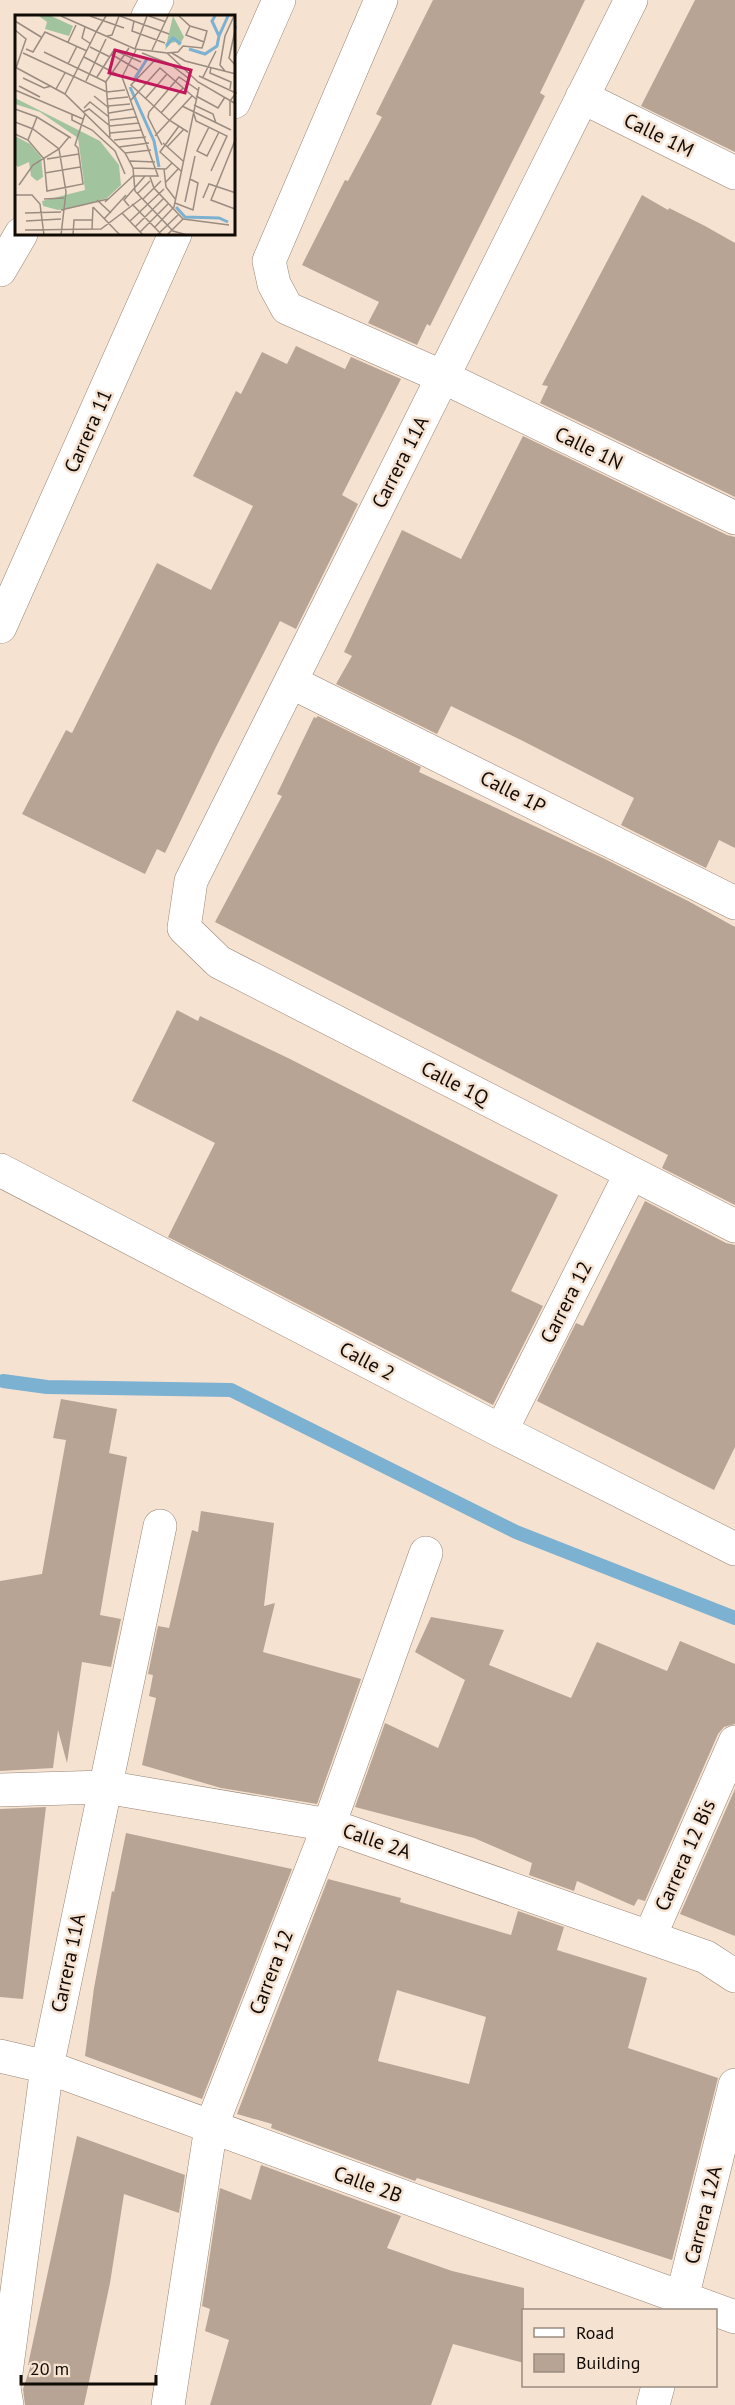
<svg xmlns="http://www.w3.org/2000/svg" width="735" height="2405" font-family="'PT Sans',sans-serif">
	<style>
		.lines { fill: none; stroke-linecap: round; stroke-linejoin: round }
		.stream { stroke: #7cb1d1; stroke-width: 14 }
		.building { fill: #b7a494; fill-rule: evenodd }
		.minor-casing { stroke: #978575; stroke-width: 34 }
		.primary-casing { stroke: #978575; stroke-width: 34 }
		.minor { stroke: #fff; stroke-width: 33 }
		.primary { stroke: #fff; stroke-width: 33 }
		.labels { text-anchor: middle; dominant-baseline: central; stroke-width: 5; stroke-linejoin: round; paint-order: stroke }
		.street-label { font-size: 20px; fill: #110b06; stroke: #f6e2d1 }
		.inset-river { fill: none; stroke: #7cb1d1; stroke-width: 3 }
		.inset-road { fill: none; stroke: #9a8c80; stroke-width: 1.5 }
		.view { fill: #c2185b; fill-opacity: 0.15; stroke: #c2185b; stroke-width: 3 }
		.inset-edge { fill: none; stroke: #110b06; stroke-width: 3 }
	</style>
	<rect width="100%" height="100%" fill="#f6e2d1"/>
	<g class="lines">
		<path class="stream" d="M3,1381L47,1387L231,1390L516,1532L735,1618"/>
	</g>
	<path class="building" d="M433,0H585L540,93L545,96L430,326L427,324L417,345L368,323L379,302L302,265L345,180L348,181L382,117L376,114Z
		M695,0H735V152L641,106Z
		M642,195L668,210L669,208L705,226L735,243V497L540,403L548,386L542,385Z
		M296,346L345,369L351,357L401,379L342,495L358,504L296,629L280,621L215,749L165,853L157,849L145,874L22,814L66,730L72,733L157,563L211,590L253,506L193,476L236,391L241,394L262,352L287,364Z
		M523,436L727,535L735,537V848L719,840L706,868L621,825L634,798L521,740L451,706L437,734L336,684L352,656L344,652L402,530L461,559Z
		M318,716L421,767L419,772L605,859L690,902L735,927V1205L662,1168L668,1155L215,922L282,796L277,794L314,717L316,718Z
		M177,1010L198,1021L200,1016L290,1059L558,1195L511,1291L543,1306L493,1405L168,1237L215,1143L132,1101Z
		M645,1201L726,1243L735,1245V1447L714,1490L537,1401L576,1323L583,1326Z
		M61,1399L117,1409L109,1453L127,1457L100,1615L121,1619L111,1667L82,1662L67,1763L58,1730L53,1768L0,1771V1581L42,1574L66,1440L53,1438Z
		M201,1511L274,1523L264,1606L275,1603L263,1652L361,1679L317,1804L221,1788L142,1765L156,1698L149,1696L153,1675L148,1674L158,1626L169,1628L192,1530L198,1532Z
		M431,1617L504,1630L489,1665L571,1698L597,1642L667,1671L680,1641L735,1664V1724L724,1727L718,1734L645,1901L638,1899L634,1906L577,1881L574,1891L529,1875L532,1863L474,1838L355,1807L385,1723L438,1748L465,1680L415,1652Z
		M735,1789V1936L680,1914Z
		M46,1807L23,1999L0,1997V1809Z
		M126,1833L292,1869L202,2099L85,2056L94,1988L112,1891L114,1892Z
		M328,1879L401,1898L400,1902L511,1935L518,1911L564,1927L557,1950L647,1978L628,2048L718,2078L672,2260L417,2178L415,2181L271,2128L272,2124L237,2114ZM397,1990L486,2017L469,2084L378,2061Z
		M77,2136L185,2175L179,2213L124,2194L110,2283L84,2405H25L23,2389L31,2365H28Z
		M261,2165L401,2216L387,2248L452,2271L524,2288V2363L453,2344L431,2405H210L229,2340L205,2331L210,2309L202,2306L220,2188L251,2200Z"/>
	<g class="lines">
		<defs>
			<path id="minor" d="M381,0L269,261L274,284L287,308L443,377L735,518
				M631,0L191,881L184,928L219,962L735,1226
				M582,97L735,173
				M291,682L735,903
				M0,1170L501,1431L735,1549
				M501,1431L631,1173
				M0,1790L105,1787L329,1825L706,1957L735,1976
				M650,1936L735,1742
				M0,2056L47,2067L735,2317
				M679,2310L735,2085
				M7,2405L4,2388L47,2067L160,1526
				M168,2405L211,2127L329,1825L426,1553
				M653,2405L658,2386"/>
			<path id="primary" d="M148,16L157,0
				M234,102L279,0
				M0,270L21,234
				M0,627L175,234"/>
		</defs>
		<use href="#minor" class="minor-casing"/>
		<use href="#primary" class="primary-casing"/>
		<use href="#minor" class="minor"/>
		<use href="#primary" class="primary"/>
	</g>
	<g class="labels">
		<g class="street-label">
			<text transform="translate(659 135) rotate(26)">Calle 1M</text>
			<text transform="translate(88 431) rotate(-66)">Carrera 11</text>
			<text transform="translate(589 448) rotate(26)">Calle 1N</text>
			<text transform="translate(400 462) rotate(-63)">Carrera 11A</text>
			<text transform="translate(513 792) rotate(27)">Calle 1P</text>
			<text transform="translate(455 1083) rotate(27)">Calle 1Q</text>
			<text transform="translate(566 1302) rotate(-63)">Carrera 12</text>
			<text transform="translate(367 1361) rotate(28)">Calle 2</text>
			<text transform="translate(377 1841) rotate(19)">Calle 2A</text>
			<text transform="translate(685 1855) rotate(-66)">Carrera 12 Bis</text>
			<text transform="translate(68 1963) rotate(-78)">Carrera 11A</text>
			<text transform="translate(271 1972) rotate(-69)">Carrera 12</text>
			<text transform="translate(368 2184) rotate(20)">Calle 2B</text>
			<text transform="translate(703 2215) rotate(-76)">Carrera 12A</text>
		</g>
	</g>
	<g transform="translate(15 15)">
		<rect width="220" height="220" fill="#f6e2d1"/>
		<path d="M24,1H36L58,11L54,21L30,14L32,7ZM158,1L169,22L164,31L161,27L156,28L150,35ZM0,83L85,126L104,150L106,170L92,183L69,190L43,195L28,191L27,186L70,175L63,123L25,97L0,89ZM0,121L15,129L26,142L28,162L22,166L16,161L14,147L3,152L0,149Z" fill="#a1c49e"/>
		<path class="inset-river" d="M204,21L213,1M151,31L158,23L166,29M174,34L190,39L202,31L204,21L197,6L200,1M120,63L132,44M115,72L139,126L144,152M161,192L170,202L204,203L213,207"/>
		<path class="inset-road" d="M46,1L120,34L152,38L183,67L221,89M75,1L109,13M105,1L154,19M134,1L151,7M0,6L26,22M119,6L117,16L150,28M175,11L171,20L189,27M221,11L214,43L221,51M70,12L67,23L76,29M0,15L11,24L1,53M81,17L91,1M81,17L50,79L110,138L118,153L120,176L158,216L172,220M92,21L97,20L104,1M53,27L61,10M75,32L95,42M11,34L18,37L30,17L72,36M120,34L132,1M137,35L153,1M29,37L91,67L95,122M8,38L92,77L110,75M127,38L155,49L173,63M152,38L163,37L168,31L187,33L189,27L192,16L175,11L164,1M157,38L170,46L221,59M96,39L123,55M69,42L107,62M140,45L116,70L154,105L173,117M53,49L62,31M0,52L50,79M196,52L195,58L216,67L215,74M210,56L205,50L210,21L219,1M184,61L221,78L215,86V101M82,62L99,35L126,47M107,62L121,35M188,62L201,36M8,63L29,73L36,71M71,66L91,24M90,68L114,33M4,71L25,82M41,74L50,58M0,75L68,104M79,81L94,93M181,81L203,93L210,82M93,84L113,82M130,84L152,59M116,85L145,53L181,84M179,90L198,99L201,108M93,91L115,89M167,91L216,115M69,93L75,87L94,102M0,94L22,102L56,123M68,97L74,94L95,111L124,108M94,98L118,94M146,98L168,73M179,99L181,106L212,121L196,156M57,100V105L77,115L100,136L110,159M95,105L121,102M0,107L18,114L44,134L51,177L46,220M164,111L145,137L166,156M194,112L182,136L192,141L204,117M95,118L127,115M0,119L13,125L29,144L32,176L68,169L63,133L60,130L70,99M140,121L177,81M13,125L22,102M99,125L131,122M148,128L168,146M147,130L133,102L134,97L164,62L183,75M104,132L134,128M152,132L169,114M110,138L136,135M32,144L64,139M115,146L140,147M118,153L151,154L157,148M149,154L151,172L161,185M30,158L65,152M135,162L139,173L168,204M150,168L164,153M4,170L18,150L44,134L54,122M122,179L135,166M0,180H17L25,189L29,220M188,183L194,169L221,178M29,184L49,183M128,184L146,166M82,185L96,198M90,187L118,161H143L107,62M170,187L180,141M160,188L178,195L183,168L175,164M117,189L147,220M114,191L109,185L130,161M78,192L105,220M220,194L196,185L221,123M46,195L93,184M10,198L46,197M107,198L128,220M89,204L111,180M168,204L214,210M11,206L46,204M115,206L149,174M120,212L149,183M140,212L159,192L184,72M77,214L78,192M10,215L86,214L127,183M125,217L154,188M58,220L59,205H77M142,220L163,200M152,220L168,204"/>
		<path class="view" d="M100,35L176,55L170,78L94,58Z"/>
		<rect width="220" height="220" class="inset-edge"/>
	</g>
	<rect x="522" y="2309" width="195" height="78" fill="#f6e2d1" stroke="#9a8c80" stroke-width="1.5"/>
	<rect x="534" y="2328" width="30" height="9" fill="#ffffff" stroke="#9a8c80" stroke-width="1.5"/>
	<text x="576" y="2339" font-size="18" fill="#110b06">Road</text>
	<rect x="534" y="2354" width="30" height="18" fill="#b7a494" stroke="#9a8c80" stroke-width="1.5"/>
	<text x="576" y="2369" font-size="18" fill="#110b06">Building</text>
	<path d="M21 2375v9h135v-9" fill="none" stroke="#110b06" stroke-width="3"/>
	<text x="30" y="2375" font-size="18" fill="#110b06" stroke="#f6e2d1" stroke-width="4.5" paint-order="stroke">20 m</text>
</svg>
